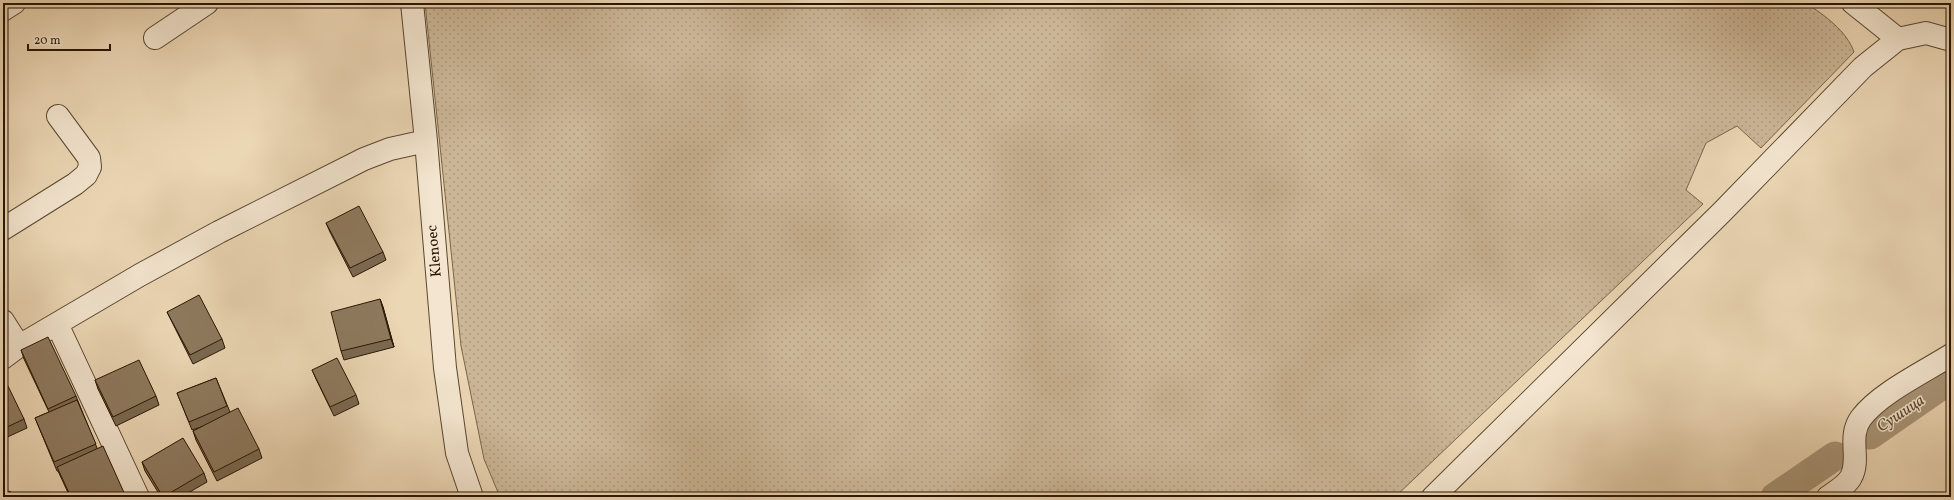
<svg xmlns="http://www.w3.org/2000/svg" width="1954" height="500" font-family="Vollkorn,serif">
	<style>
		.grass { fill: url(#grass-dots); stroke: #7a664c }
		.lines { fill: none; stroke-linecap: round; stroke-linejoin: round }
		.canal { stroke: #a99578; stroke-width: 29 }
		.minor-casing { stroke: #59462f; stroke-width: 24 }
		.minor { stroke: #f3e5cf; stroke-width: 22 }
		.wall { fill: #7a6952; stroke: #281502 }
		.shaded-wall { fill: #635542; stroke: #281502 }
		.building { fill: #8e7a5f; stroke: #281502 }
		.labels { text-anchor: middle; dominant-baseline: central; stroke-width: 3; stroke-linejoin: round; paint-order: stroke }
		.street-label { font-size: 15px; fill: #281502; stroke: #f3e5cf }
		.water-label { font-size: 16px; font-style: italic; fill: #5c4831; stroke: #f3e5cf }
	</style>
	<defs>
		<pattern id="grass-dots" width="8" height="8" patternUnits="userSpaceOnUse"><rect width="8" height="8" fill="#cbb697"/><path d="M2 2h.1M6 6h.1" fill="none" stroke="#ae9c80" stroke-width="1.8" stroke-linecap="round"/></pattern>
	</defs>
	<rect width="100%" height="100%" fill="#ecd7b5"/>
	<filter id="stains"><feTurbulence type="fractalNoise" baseFrequency=".005" numOctaves="4"/><feColorMatrix values="0 0 0 0 .2 0 0 0 0 .09 0 0 0 0 .02 0 0 0 .5 -.17"/></filter>
	<radialGradient id="worn" r=".72"><stop offset=".6" stop-color="#630" stop-opacity="0"/><stop offset="1" stop-color="#630" stop-opacity=".3"/></radialGradient>
	<path class="grass" d="M425,3H1806C1825,16 1846,30 1854,52L1761,148L1737,126L1706,143L1686,190L1703,204L1395,497H500L484,459L461,346Z"/>
	<g class="lines">
		<path class="canal" d="M1870,435L1951,379
			M1775,497L1835,456"/>
		<defs>
			<path id="minor" d="M412,3L426,141L445,368L457,453L472,497
				M1853,3L1898,39
				M3,10L14,3
				M155,38L207,3
				M3,229L75,184L86,175L90,167L89,158L58,116
				M3,321L19,346
				M57,324L138,497
				M3,358L19,346L140,275L219,232L364,159L390,149L426,141
				M1433,497L1722,212L1863,67L1898,39L1926,33L1951,40
				M1828,497C1835,492 1847,485 1851,477C1861,459 1847,437 1861,418C1880,393 1924,372 1951,355"/>
		</defs>
		<use href="#minor" class="minor-casing"/>
		<use href="#minor" class="minor"/>
	</g>
	<path class="wall" d="M326,223L383,252L386,260L353,277L330,232Z
		M380,299L383,307L394,347L344,360L341,351Z
		M167,312L222,339L225,348L193,364Z
		M21,350L76,396L97,448L126,497H70L58,471H57L35,418L49,412L24,359Z
		M312,370L356,395L359,404L334,416L316,379Z
		M216,378L230,412L259,449L262,458L217,481L196,440L193,431L204,426L192,430L177,393Z
		M95,380L156,396L159,405L116,426L98,389Z
		M3,388L24,419L27,428L3,439Z
		M142,462L204,473L207,482L181,497H161L145,471Z"/>
	<path class="shaded-wall" d="M380,299L383,307L394,347L391,339Z"/>
	<path class="building" d="M359,206L383,252L350,268L326,223Z
		M199,295L222,339L190,355L167,312Z
		M380,299L391,339L341,351L331,312Z
		M48,337L76,396L48,409L21,350Z
		M337,358L356,395L330,407L312,370Z
		M139,360L156,396L113,417L95,380Z
		M216,378L227,406L189,422L177,393Z
		M8,386L24,419L3,429V388Z
		M77,400L96,444L54,462L35,418Z
		M238,408L259,449L214,472L193,431Z
		M183,438L204,473L163,497L142,462Z
		M103,446L126,497H71L57,467Z
		M10,491L13,497H3V495Z"/>
	<g class="labels">
		<g class="street-label">
			<text transform="translate(435 251) rotate(-95)">Klenoec</text>
		</g>
		<g class="water-label">
			<text transform="translate(1901 414) rotate(-34)">Сушица</text>
		</g>
	</g>
	<rect width="1954" height="500" fill="none" stroke="#ecd7b5" stroke-width="16"/>
	<rect x="4" y="4" width="1946" height="492" fill="none" stroke="#281502" stroke-width="2"/>
	<rect x="8" y="8" width="1938" height="484" fill="none" stroke="#281502"/>
	<path d="M28 44v6h82v-6" fill="none" stroke="#281502" stroke-width="2"/>
	<text x="34" y="44" font-size="12" fill="#281502" stroke="#f3e5cf" stroke-width="3" paint-order="stroke">20 m</text>
	<rect width="100%" height="100%" filter="url(#stains)"/>
	<rect width="100%" height="100%" fill="url(#worn)"/>
</svg>
